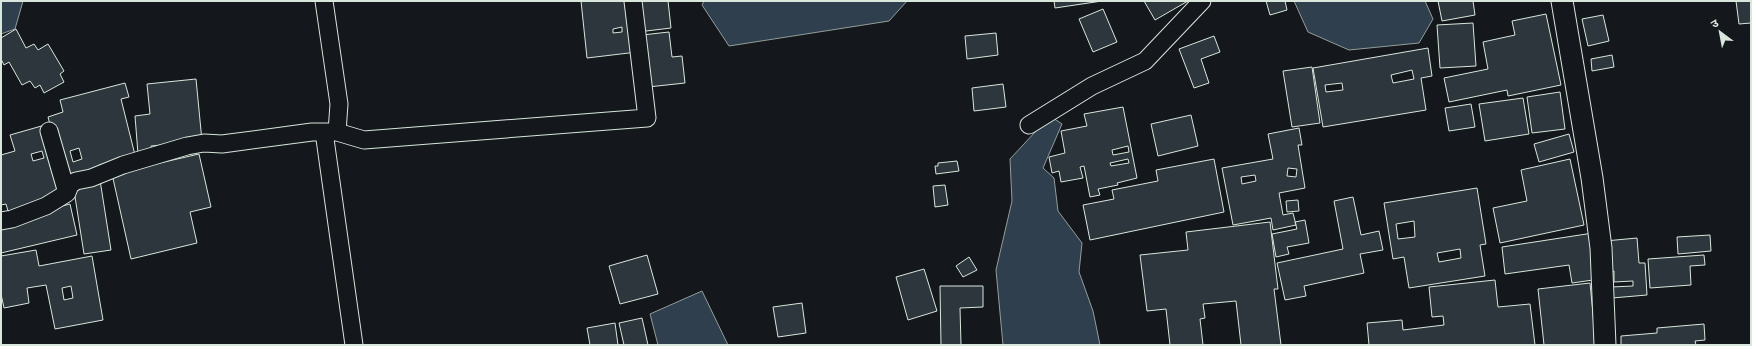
<svg xmlns="http://www.w3.org/2000/svg" width="1752" height="346" font-family="Karla,'Noto Sans Devanagari',sans-serif">
	<style>
		.water { fill: #2f3f4d; stroke: #939e99 }
		.building { fill: #2c363c; stroke: #d8e6dc; fill-rule: evenodd }
		.lines { fill: none; stroke-linecap: round; stroke-linejoin: round }
		.minor-casing { stroke: #d8e6dc; stroke-width: 19 }
		.tertiary-casing { stroke: #d8e6dc; stroke-width: 23 }
		.minor { stroke: #14181c; stroke-width: 17 }
		.tertiary { stroke: #14181c; stroke-width: 21 }
	</style>
	<rect width="100%" height="100%" fill="#14181c"/>
	<path class="water" d="M1,1H23L15,29L1,34Z
		M704,1H907L889,21L729,46L702,5Z
		M1294,1H1425L1433,19L1419,43L1349,50L1308,32Z
		M1050,116L1062,124L1043,168L1054,178L1058,211L1082,243L1079,272L1093,311L1100,345H1003L996,270L1012,201L1010,159Z
		M702,291L728,345H658L650,314Z"/>
	<path class="building" d="M581,1H629L637,52L587,58ZM622,27V32L613,33V29Z
		M634,1H668L671,28L638,32Z
		M1054,1H1102L1055,8Z
		M1144,1H1188L1155,20Z
		M1266,1H1285L1287,10L1270,15Z
		M1438,1H1473L1475,15L1442,21Z
		M1736,1H1751V23L1739,24Z
		M1103,9L1117,42L1093,52L1079,19Z
		M1546,14L1561,85L1508,96L1507,90L1449,102L1444,78L1488,69L1483,42L1515,35L1512,21Z
		M1603,15L1609,41L1588,46L1582,19Z
		M1473,23L1476,66L1440,68L1437,25Z
		M16,29L26,48L34,44L38,50L48,44L64,71L60,74L64,82L44,93L40,85L35,88L30,81L22,85L9,62L4,65L1,59V38Z
		M669,32L672,57L682,56L685,83L648,87L642,35Z
		M996,33L998,55L967,59L965,36Z
		M1214,36L1220,52L1201,59L1209,83L1194,88L1179,49Z
		M1428,48L1432,76L1421,78L1426,110L1323,127L1313,68ZM1412,70L1414,79L1393,83L1391,75ZM1342,83L1343,90L1326,92L1325,85Z
		M1612,55L1614,67L1592,71L1591,59Z
		M1312,67L1320,123L1292,127L1283,71Z
		M196,79L202,141L151,146L152,153L138,154L135,116L150,114L147,84Z
		M125,83L129,97L121,99L135,155L99,165L101,172L65,181L48,117L63,112L60,100ZM79,148L82,159L73,162L70,151Z
		M1003,84L1006,107L974,111L972,88Z
		M1560,92L1565,129L1532,133L1527,97Z
		M1523,98L1529,134L1485,141L1479,104Z
		M1471,104L1475,127L1449,131L1445,108Z
		M1123,107L1137,178L1117,183L1118,185L1098,189L1100,195L1090,197L1084,166L1080,167L1083,178L1061,182L1059,171L1052,173L1049,157L1065,153L1061,131L1087,126L1084,114ZM1128,146L1129,152L1113,155L1112,150ZM1128,159L1129,163L1111,166L1110,163Z
		M1191,115L1198,146L1158,156L1151,124Z
		M45,125L65,193L10,218L6,204L1,205V155L15,151L10,135ZM42,151L44,158L33,161L31,154Z
		M1299,128L1302,145H1298L1305,188L1279,193L1283,215L1293,213L1296,225L1273,230L1271,218L1233,225L1222,168L1273,159L1268,134ZM1288,168L1297,169L1296,177L1287,176ZM1255,175L1256,181L1242,184L1241,177Z
		M1569,134L1574,152L1539,162L1534,144Z
		M199,154L211,207L190,212L197,243L131,259L112,174Z
		M1214,159L1224,212L1090,240L1083,205L1114,199L1112,190L1158,181L1156,170Z
		M1570,159L1584,225L1500,243L1493,208L1527,201L1521,170Z
		M957,161L959,171L936,174L935,166H938V163Z
		M100,180L111,250L84,254L73,184Z
		M945,185L948,205L935,207L933,186Z
		M1477,188L1486,244L1480,245L1485,276L1409,288L1404,257L1393,259L1384,203ZM1414,221L1415,237L1398,239L1396,224ZM1460,249L1461,258L1439,262L1437,253Z
		M1353,197L1361,235L1379,231L1383,250L1360,254L1364,273L1304,286L1306,296L1285,300L1277,263L1343,249L1334,201Z
		M1298,200L1299,211L1287,212L1286,201Z
		M70,204L77,235L1,253V224L26,215Z
		M1305,220L1309,243L1287,247L1289,254L1276,257L1272,234L1297,229L1295,222Z
		M1270,222L1278,289H1274L1281,345H1241L1236,301L1203,304L1205,318L1200,319L1203,345H1170L1166,309L1147,311L1140,255L1188,250L1186,232Z
		M1593,233L1600,279L1572,283L1569,265L1505,274L1502,247Z
		M1710,235L1711,251L1678,254L1677,237Z
		M1637,238L1639,263H1645L1647,295L1612,298L1611,287L1633,286V281L1614,282V271L1607,272L1605,241Z
		M36,250L39,266L92,256L103,320L55,329L46,285L27,288L29,303L4,308L1,294V256ZM71,286L73,298L64,300L62,288Z
		M647,255L658,294L620,304L609,266Z
		M1704,255L1705,265L1690,266L1691,285L1650,288L1648,259Z
		M969,257L977,270L963,277L956,266Z
		M924,269L937,311L908,320L896,277Z
		M1495,280L1498,307L1530,304L1535,345H1369L1367,323L1402,320L1403,330L1444,325L1443,316L1432,317L1429,287Z
		M1590,283L1596,345H1544L1538,289Z
		M940,286H983V307L960,308L961,345H941Z
		M802,303L806,333L778,337L773,307Z
		M642,318L648,345H624L619,323Z
		M615,323L618,345H590L587,328Z
		M1704,324L1705,340L1695,341L1696,345H1621V336L1657,333V328Z"/>
	<g class="lines">
		<defs>
			<path id="minor" d="M1029,125L1092,86L1145,61L1202,1
				M49,131L67,193
				M324,132L354,345
				M337,132L364,140L647,118L633,1
				M1,221L12,219L46,206L67,193L70,185L76,181L91,178L123,165L187,146L204,143L222,144L312,132H337L339,104L324,1"/>
			<path id="tertiary" d="M1562,1L1592,178L1601,248L1605,345"/>
		</defs>
		<use href="#minor" class="minor-casing"/>
		<use href="#tertiary" class="tertiary-casing"/>
		<use href="#minor" class="minor"/>
		<use href="#tertiary" class="tertiary"/>
	</g>
	<rect width="1752" height="346" fill="none" stroke="#d8e6dc" stroke-width="4"/>
	<g transform="translate(1720 32) rotate(328)" stroke="#14181c" stroke-width="3" paint-order="stroke">
	<path d="M0-3L7 15L0 10L-7 15Z" fill="#d8e6dc"/>
	<text y="-6" font-size="11" font-weight="bold" text-anchor="middle" fill="#d8e6dc">उ</text>
	</g>
</svg>
